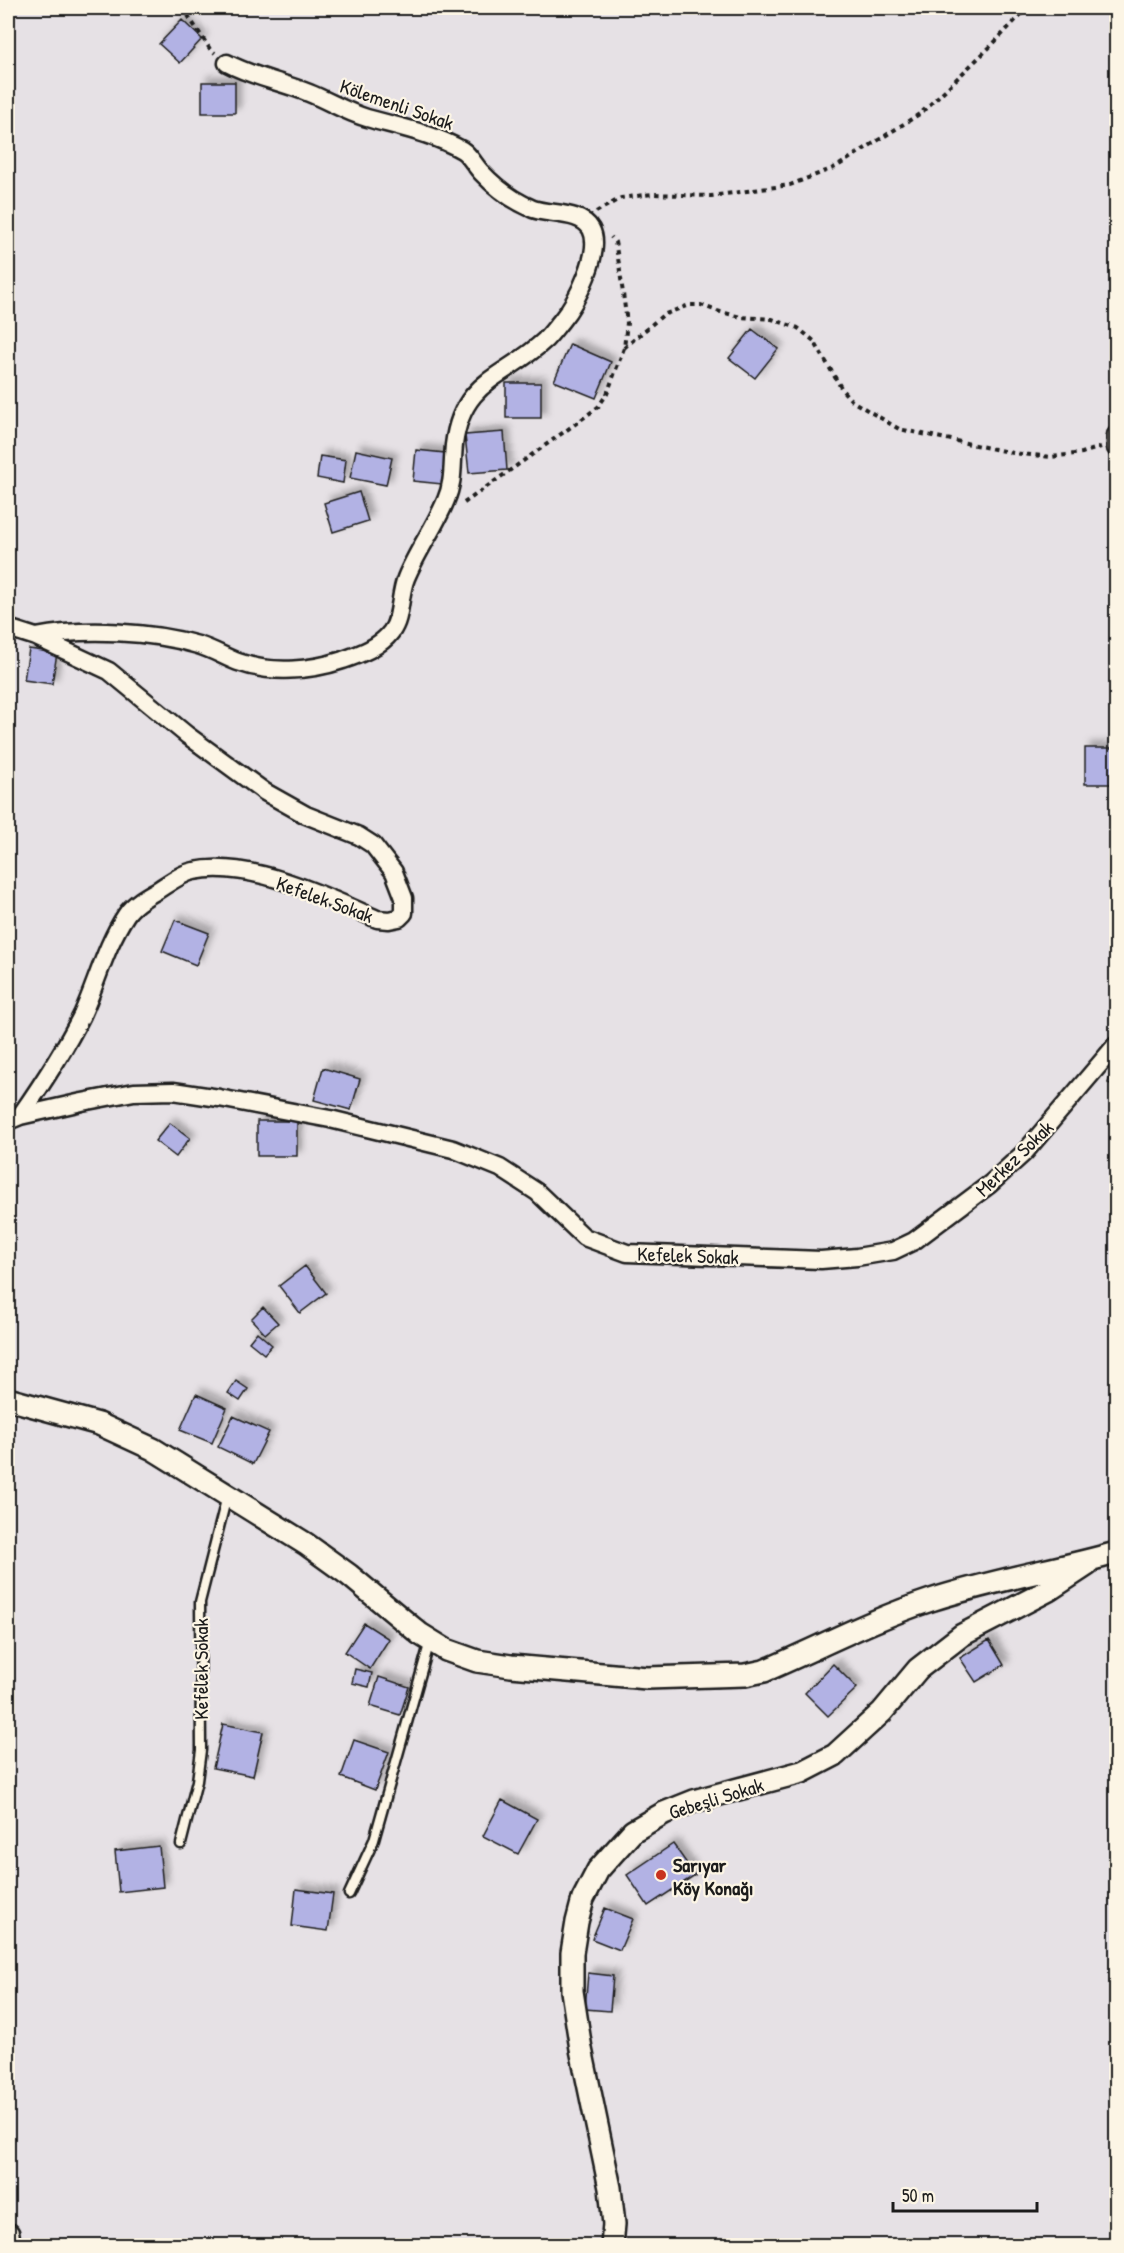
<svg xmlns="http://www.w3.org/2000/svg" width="1124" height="2253" font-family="'Patrick Hand',sans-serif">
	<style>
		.building { fill: #b2b2e4; stroke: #1c1c1c; stroke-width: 1.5; filter: url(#shadow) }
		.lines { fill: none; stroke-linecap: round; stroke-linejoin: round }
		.service-casing { stroke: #1c1c1c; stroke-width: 13 }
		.minor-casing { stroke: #1c1c1c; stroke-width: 21 }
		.tertiary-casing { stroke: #1c1c1c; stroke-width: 26 }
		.path { stroke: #1c1c1c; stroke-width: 4; stroke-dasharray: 4.5 4.5; stroke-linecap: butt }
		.service { stroke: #fcf5e5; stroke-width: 8 }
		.minor { stroke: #fcf5e5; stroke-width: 16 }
		.tertiary { stroke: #fcf5e5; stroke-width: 21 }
		.poi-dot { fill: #c8321e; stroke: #fcf5e5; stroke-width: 2 }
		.labels { text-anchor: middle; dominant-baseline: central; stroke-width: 4.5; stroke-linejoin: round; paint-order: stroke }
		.street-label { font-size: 20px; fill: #1c1c1c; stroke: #fcf5e5 }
		.poi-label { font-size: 20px; font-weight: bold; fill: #1c1c1c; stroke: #fcf5e5; text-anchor: start }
	</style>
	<defs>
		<filter id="shadow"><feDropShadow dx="5.5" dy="-5.5" stdDeviation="3" flood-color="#0004"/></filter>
	</defs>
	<rect width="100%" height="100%" fill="#e6e1e5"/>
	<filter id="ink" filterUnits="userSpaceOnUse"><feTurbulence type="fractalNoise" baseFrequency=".0167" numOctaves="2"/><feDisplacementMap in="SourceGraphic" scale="12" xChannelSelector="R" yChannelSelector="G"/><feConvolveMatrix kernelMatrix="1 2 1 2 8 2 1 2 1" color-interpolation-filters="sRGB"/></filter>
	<g filter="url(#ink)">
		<path class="building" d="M182,20L202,39L180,63L159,44Z
			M202,82H235V113H202Z
			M752,329L778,349L755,378L729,358Z
			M570,344L611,362L596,398L554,381Z
			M506,383H541V418H506Z
			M504,432L507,470L469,473L465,435Z
			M356,450L392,458L386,485L350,478Z
			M416,450L445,453L442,484L413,481Z
			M320,456L346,460L343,483L317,478Z
			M359,492L368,521L333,532L324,503Z
			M29,649L57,653L52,684L24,680Z
			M1085,748H1116V784H1085Z
			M175,920L209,933L196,965L162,951Z
			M1116,1056V1086L1108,1083Z
			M323,1068L360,1079L351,1110L314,1100Z
			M257,1121H297V1156H257Z
			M170,1123L190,1138L176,1157L155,1141Z
			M305,1266L326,1293L300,1313L279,1286Z
			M263,1307L278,1323L265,1334L251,1319Z
			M257,1332L272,1345L264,1354L249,1342Z
			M236,1381L248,1389L240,1401L228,1393Z
			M196,1394L227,1408L212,1443L180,1430Z
			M233,1416L269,1432L253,1464L218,1447Z
			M364,1623L389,1639L370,1669L345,1652Z
			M989,1640L1004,1665L976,1682L960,1658Z
			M833,1664L857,1688L828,1716L805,1693Z
			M355,1669L372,1673L369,1687L352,1683Z
			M379,1677L409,1687L400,1715L370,1706Z
			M223,1724L263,1732L253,1776L213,1768Z
			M354,1740L389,1752L375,1790L341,1777Z
			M502,1800L537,1819L518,1854L483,1836Z
			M673,1844L695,1875L648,1906L627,1875Z
			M159,1846L163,1887L119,1892L115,1851Z
			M296,1889L333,1894L328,1931L292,1926Z
			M605,1908L633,1919L620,1950L592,1939Z
			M588,1973L613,1976L610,2011L585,2009Z"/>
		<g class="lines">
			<defs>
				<path id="service" d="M181,1844L197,1781L201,1750L200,1602L227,1496
					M349,1894L374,1840L430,1641"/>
				<path id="minor" d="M1116,435V448
					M8,628L36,637L109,671L187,735L265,792L306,815L359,836L373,845L394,872L404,898V913L399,918L389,920L377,919C328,897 249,859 194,871C182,873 169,883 158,890C147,896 133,904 126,915C106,945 97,982 82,1015C64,1051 43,1083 20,1116
					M36,637C84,628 151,631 198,645C212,649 225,657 238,662C271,674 310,671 343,660C360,654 380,647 391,632C402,618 399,595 406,578C417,551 435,527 446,500C454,482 452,464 454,445C462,379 505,378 545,340C551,334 556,327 561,321C576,303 603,251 591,229C581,211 550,215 533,209C514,201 496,188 482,173C475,166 470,155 462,150C432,133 399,127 367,118C346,112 329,101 309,93C282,82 253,77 227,63
					M8,1121L20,1116L82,1102L134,1092L173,1091L219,1098L330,1119L453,1149L500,1168L537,1192L584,1237L627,1253L821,1260L857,1257L893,1251L914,1241L990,1184L1025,1152L1116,1045"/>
				<path id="tertiary" d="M8,1399L99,1424L153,1449L306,1544L349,1575L420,1634L446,1650L477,1661L511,1666L647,1678L745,1675L764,1671C820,1647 873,1619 931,1600C992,1580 1055,1570 1116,1553
					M8,2234L9,2246
					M612,2246L614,2224L610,2188L581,2049L572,1991V1953L577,1922L583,1899L598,1870L633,1831L664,1813L694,1801L802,1772L835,1755L882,1712L918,1669L962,1635L1049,1590L1087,1565"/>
			</defs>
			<use href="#service" class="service-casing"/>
			<use href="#minor" class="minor-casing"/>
			<use href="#tertiary" class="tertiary-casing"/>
			<path class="path" d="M183,8L210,49L215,53
				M596,212L621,198L652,194L711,196L790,185L836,167L921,113L992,45L1027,8
				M624,348L663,315L689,305H701L717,311L741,317L772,319L798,328L814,341L843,391L852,401L899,429L1013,453L1051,457L1082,453L1101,447
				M464,503L578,422L598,407L607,394L624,348L627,323L619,264L615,242L611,237"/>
			<use href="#service" class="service"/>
			<use href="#minor" class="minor"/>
			<use href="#tertiary" class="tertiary"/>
		</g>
	</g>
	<circle class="poi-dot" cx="661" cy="1875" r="6"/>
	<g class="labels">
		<g class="street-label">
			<text transform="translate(397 104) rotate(19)">Kölemenli Sokak</text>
			<text transform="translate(325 899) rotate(20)">Kefelek Sokak</text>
			<text transform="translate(1014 1158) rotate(-44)">Merkez Sokak</text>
			<text transform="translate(688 1255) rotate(2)">Kefelek Sokak</text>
			<text transform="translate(200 1669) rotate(-90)">Kefelek Sokak</text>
			<text transform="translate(716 1798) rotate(-17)">Gebeşli Sokak</text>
		</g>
		<g class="poi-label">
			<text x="673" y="1864">Sarıyar<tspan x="673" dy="23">Köy Konağı</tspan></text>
		</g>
	</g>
	<rect width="1124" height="2253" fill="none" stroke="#fcf5e5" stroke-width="30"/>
	<rect x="15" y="15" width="1094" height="2223" fill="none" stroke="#1c1c1c" stroke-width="2" filter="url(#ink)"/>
	<path d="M893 2202v9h144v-9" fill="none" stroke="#1c1c1c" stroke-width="3"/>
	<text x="902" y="2202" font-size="18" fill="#1c1c1c" stroke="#fcf5e5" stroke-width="4.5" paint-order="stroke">50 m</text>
</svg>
